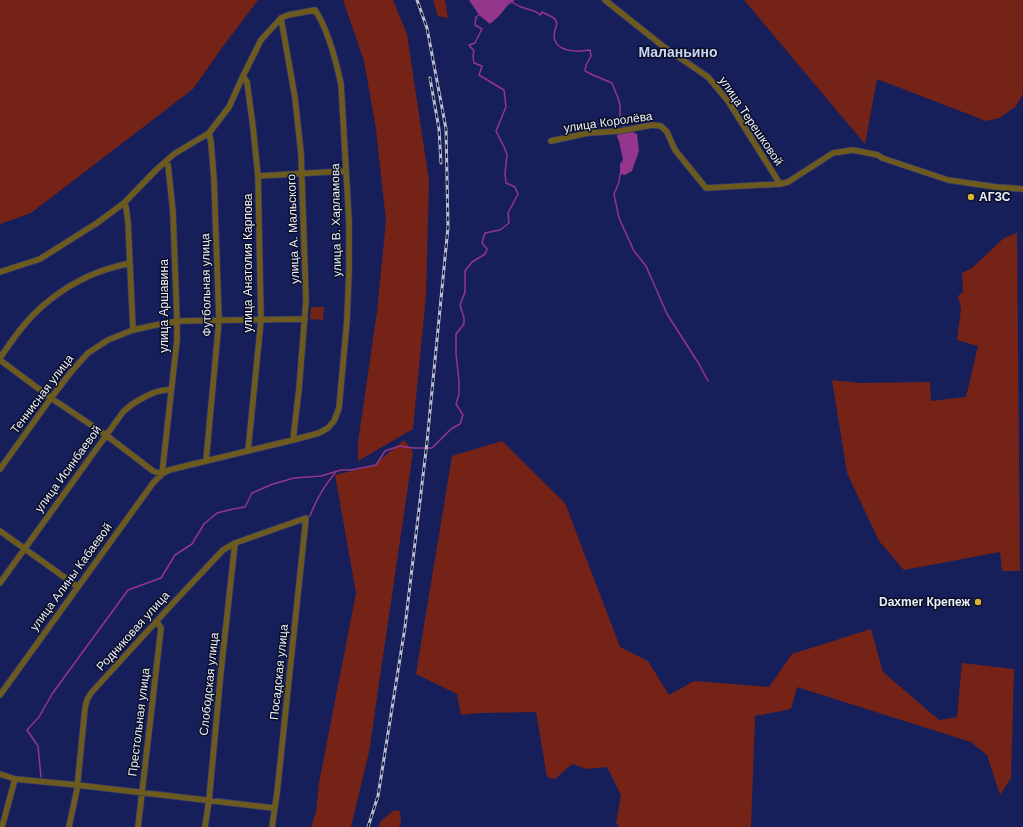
<svg xmlns="http://www.w3.org/2000/svg" width="1023" height="827" font-family="Helvetica,sans-serif">
	<style>
		.green { fill: #742316 }
		.water { fill: #94368b }
		.lines { fill: none; stroke-linecap: round; stroke-linejoin: round }
		.stream { stroke: #94368b; stroke-width: 1.5 }
		.minor-casing { stroke: #31386d; stroke-width: 7 }
		.minor { stroke: #6d5a1f; stroke-width: 5.5 }
		.rail-casing { stroke: #babdd2; stroke-width: 3 }
		.rail { stroke: #090e27; stroke-width: 1.5; stroke-dasharray: 4.5; stroke-linecap: butt }
		.poi-dot { fill: #d9b334; stroke: #090e27; stroke-width: 1.5 }
		.labels { text-anchor: middle; dominant-baseline: central; stroke-width: 3; stroke-linejoin: round; paint-order: stroke }
		.street-label { font-size: 12px; fill: #eff1f9; stroke: #090e27 }
		.poi-label { font-size: 12px; font-weight: bold; fill: #eff1f9; stroke: #090e27; text-anchor: start }
		.quarter-label { font-size: 14px; font-weight: bold; fill: #cbd4f2; stroke: #090e27 }
	</style>
	<rect width="100%" height="100%" fill="#171f5a"/>
	<path class="green" d="M0,0H258L224,45L193,89L31,213L0,224Z
		M343,0H393L407,34L429,181L426,295L413,429L358,461V442L377,312L386,221L376,129L364,61Z
		M433,0H445L448,18L438,16Z
		M744,0H1023V94L1016,106L1000,118L986,121L877,79L865,144Z
		M1017,233L1020,571H1002L1000,552L904,570L879,541L847,473L832,380L858,383L930,382L931,401L966,397L978,346L957,340L961,309L958,296L963,292L962,273L972,268L1004,238Z
		M311,307H324L323,320L310,319Z
		M404,440L413,452L369,752L351,827H311L316,812L319,783L356,593L335,475L373,466Z
		M502,441L565,503L620,647L648,661L669,695L694,681L769,687L792,654L871,629L883,672L939,720L957,717L962,663L1014,669L1011,778L1000,795L987,755L971,742L797,687L791,709L755,716L751,827H619L616,823L621,795L607,767L587,769L572,764L555,779L547,777L536,712L479,713L461,715L457,694L416,674L452,456Z
		M394,810L400,811L401,821L399,827H379L380,822Z"/>
	<path class="water" d="M469,0H515L508,5L498,17L490,24L479,15Z
		M630,131L637,134L639,151L632,171L625,175L620,174V164L623,160L619,141L617,137L618,134Z"/>
	<g class="lines">
		<path class="stream" d="M512,2C515,4 518,6 521,7C528,10 535,9 540,15L542,12L554,18L557,23C556,27 554,32 554,36C555,53 579,52 590,50L591,56L586,65L585,71L593,75L612,83L618,98L620,105V116L625,129
			M620,174L619,182L614,194L619,218L634,251L646,266L667,314L699,364L708,381
			M310,516C316,500 324,486 335,473
			M41,777L38,746L27,730L39,717L52,694L128,590L161,578L175,555L192,544L204,524L217,513L233,509L245,507L252,493L273,484L294,478L321,476L341,470H351L376,465L385,451L400,446L413,448H432L451,429L460,424L463,415L456,404L459,394V381L456,354V334L464,324V318L460,305L465,292V271L472,262L485,254L487,249L482,243L485,233L500,230L509,223L508,213L518,194L515,187L506,183L505,173L507,155L505,149L496,131L506,107L504,90L479,75L482,66L474,63L473,56L474,51L469,45L475,43L482,29L475,25L476,17L479,15"/>
		<defs>
			<path id="minor" d="M605,0L664,47L708,77L728,101L780,184
				M281,18L295,98L301,153L306,300L299,389L293,440
				M243,76L247,82L253,127L258,176L261,320L248,451
				M551,141L588,133L620,131L652,125L661,126L667,132L675,150L706,188L780,184L788,182L833,153L853,150L878,155L882,158L948,180L996,187L1023,189
				M258,176L346,171
				M124,203L126,207L128,222L133,330
				M0,272L40,259L97,223L124,203L157,169L174,154L209,133L229,107L243,76L261,40L281,18L288,15L315,10C328,29 336,61 341,84L349,221V271L347,320L339,408L334,421L328,428L319,433L293,440L169,470L162,474L153,483L0,695
				M0,358C6,349 13,339 20,330C38,307 63,288 89,276C102,270 117,266 130,263
				M0,360L51,398L106,435L153,471L162,474
				M206,461L219,320L214,180L211,142L209,133
				M0,469L51,398L71,372L88,353L108,340L133,330L151,326L177,321L305,319
				M162,474L177,340V321L173,212L168,165L165,162
				M0,531L78,587
				M0,583L123,412C133,402 157,388 171,390
				M0,774L15,779L77,785L274,808
				M2,827L15,779
				M69,827L77,789L85,708L87,700L91,693L175,601L223,550L235,543L306,518L277,793L272,827
				M138,827L161,628L157,622
				M205,827L209,800L221,671L235,543"/>
		</defs>
		<use href="#minor" class="minor-casing"/>
		<use href="#minor" class="minor"/>
		<defs>
			<path id="rail" d="M430,78L439,129L441,163
				M368,827L378,796L405,627L427,442L448,227L446,129L427,28L417,0"/>
		</defs>
		<use href="#rail" class="rail-casing"/>
		<use href="#rail" class="rail"/>
	</g>
	<g class="poi-dot">
		<circle cx="971" cy="197" r="4"/>
		<circle cx="978" cy="602" r="4"/>
	</g>
	<g class="labels">
		<g class="street-label">
			<text transform="translate(751 121) rotate(56)">улица Терешковой</text>
			<text transform="translate(608 122) rotate(-8)">улица Королёва</text>
			<text transform="translate(336 220) rotate(-91)">улица В. Харламова</text>
			<text transform="translate(293 229) rotate(-92)">улица А. Мальского</text>
			<text transform="translate(248 263) rotate(-90)">улица Анатолия Карпова</text>
			<text transform="translate(206 285) rotate(-91)">Футбольная улица</text>
			<text transform="translate(164 306) rotate(-90)">улица Аршавина</text>
			<text transform="translate(42 394) rotate(-53)">Теннисная улица</text>
			<text transform="translate(68 469) rotate(-54)">улица Исинбаевой</text>
			<text transform="translate(71 577) rotate(-54)">улица Алины Кабаевой</text>
			<text transform="translate(133 631) rotate(-48)">Родниковая улица</text>
			<text transform="translate(279 672) rotate(-84)">Посадская улица</text>
			<text transform="translate(209 684) rotate(-84)">Слободская улица</text>
			<text transform="translate(139 722) rotate(-83)">Престольная улица</text>
		</g>
		<g class="poi-label">
			<text x="979" y="197">АГЗС</text>
			<text x="970" y="602" text-anchor="end">Daxmer Крепеж</text>
		</g>
		<g class="quarter-label">
			<text x="678" y="52">Маланьино</text>
		</g>
	</g>
</svg>
